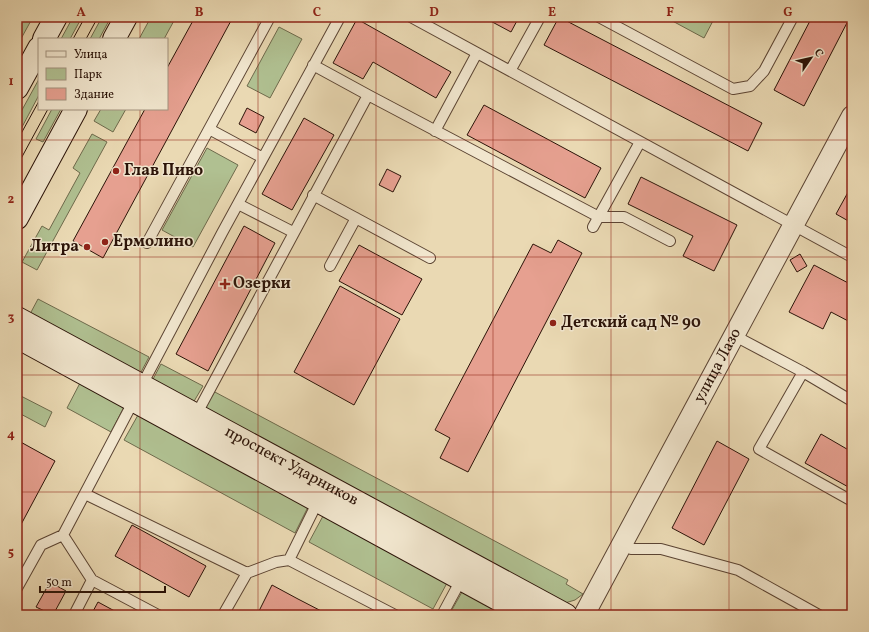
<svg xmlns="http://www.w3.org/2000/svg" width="869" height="632" font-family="Vollkorn,serif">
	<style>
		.green { fill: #b0c091; stroke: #6e6a4c }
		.building { fill: #e6a090; stroke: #2b1308 }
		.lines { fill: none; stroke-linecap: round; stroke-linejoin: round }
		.lane-casing { stroke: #5b4433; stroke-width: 12 }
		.street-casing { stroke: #5b4433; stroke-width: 22 }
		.secondary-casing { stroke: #2b1308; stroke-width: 24 }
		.lane { stroke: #f1e6ce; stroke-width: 10 }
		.street { stroke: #f1e6ce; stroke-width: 20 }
		.secondary { stroke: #f1e6ce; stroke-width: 22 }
		.tram { stroke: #2b1308; stroke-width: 1 }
		.grid { fill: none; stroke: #8f2418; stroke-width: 1; stroke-opacity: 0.55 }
		.poi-dot { fill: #8f2418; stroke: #f1e6ce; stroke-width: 1.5 }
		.labels { text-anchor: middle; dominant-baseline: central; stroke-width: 3; stroke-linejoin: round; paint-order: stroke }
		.poi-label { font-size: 16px; font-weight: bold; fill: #2b1308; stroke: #f1e6ce; text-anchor: start }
		.street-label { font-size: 16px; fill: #2b1308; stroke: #f1e6ce }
		.neatline { fill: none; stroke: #8f2418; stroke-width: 1.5 }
		.grid-label { font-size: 13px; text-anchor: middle; font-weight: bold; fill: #8f2418 }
	</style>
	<rect width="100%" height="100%" fill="#ead9b3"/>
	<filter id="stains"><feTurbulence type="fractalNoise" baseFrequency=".005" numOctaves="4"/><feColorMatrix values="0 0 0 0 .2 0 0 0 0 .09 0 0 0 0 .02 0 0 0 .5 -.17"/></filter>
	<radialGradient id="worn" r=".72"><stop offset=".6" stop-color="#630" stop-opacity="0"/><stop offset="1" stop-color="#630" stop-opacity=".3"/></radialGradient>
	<path class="green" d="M17,17H33L17,46Z
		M73,17H82L70,39H61Z
		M102,17H111L99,39H90Z
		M151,17H176L164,39H139Z
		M665,17H715L704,38Z
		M279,27L302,39L270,98L247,86Z
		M39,79V95L21,129L17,127V119Z
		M52,109H61L43,142L36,139Z
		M101,109H126L113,132L94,121Z
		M92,134L107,142L37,270L22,262L42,226L49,230L80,173L73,168Z
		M207,148L238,165L193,247L162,230Z
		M38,299L149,357L140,374L30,314Z
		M161,364L203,386L193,403L152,381Z
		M80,383L124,407L111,432L67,408Z
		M213,391L568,580L566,584L583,594L575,600L565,603L204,409Z
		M17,394L52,412L45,427L17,412Z
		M138,415L308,507L295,533L124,440Z
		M323,516L447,583L433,609L309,542Z
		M462,592L505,615H449Z"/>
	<path class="building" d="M195,17H233L103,258L73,241L145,109H167V68Z
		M483,17H519L511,32Z
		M559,17L762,123L748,151L544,45Z
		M812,17H850L804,106L774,90Z
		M357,19L451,72L436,98L373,62L363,79L333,63Z
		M484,105L601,168L585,198L467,135Z
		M247,108L264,117L256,133L239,124Z
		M304,118L334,135L292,210L262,194Z
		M387,169L401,176L393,192L379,185Z
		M641,177L737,225L714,271L683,256L693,236L628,204Z
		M852,185V223L836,214Z
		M244,226L275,243L208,371L176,354Z
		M558,240L582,253L468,472L440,458L450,438L435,430L533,244L551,253Z
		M359,245L422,279L402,315L339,281Z
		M800,254L807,266L797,272L790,260Z
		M814,265L852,285V323L831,312L823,329L789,312Z
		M340,286L400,319L354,405L294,372Z
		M821,434L852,452V489L805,463Z
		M17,440L55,461L17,532Z
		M717,441L749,459L704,545L672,528Z
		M132,525L206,566L189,597L115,556Z
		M50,582L66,591L53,615L36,607Z
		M272,585L298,599L329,615H257Z
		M98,602L122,615H91Z"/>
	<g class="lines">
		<defs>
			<path id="lane" d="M411,17L852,257
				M599,17L733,89L750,86L764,71L793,17
				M313,65L368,95
				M510,71L540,17
				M209,129L263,158
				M435,131L477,53
				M313,195L430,258
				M238,204L293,232
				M593,227L640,142
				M147,243L270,17
				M330,266L356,218
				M735,336L803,372
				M852,401L803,372L759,449L852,501
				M195,417L368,95L599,217H624L670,241
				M85,494L247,573L276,562L289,560L395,615
				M63,535L92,580
				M623,544L631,549H661L738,570L819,615
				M289,560L319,499
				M17,588L41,545L63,535L222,233L340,17
				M74,615L92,580L158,615
				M223,615L247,573
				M442,615L462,578"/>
			<g id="street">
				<path id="s1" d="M584,615L852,116"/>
			</g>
			<g id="secondary">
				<path d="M44,39L56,17"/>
				<path d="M114,39L126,17"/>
				<path d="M17,88L39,48"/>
				<path d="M17,218L76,109"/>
				<path id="s2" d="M17,318L566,615"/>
				<path d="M17,337L527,615"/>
			</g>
		</defs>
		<use href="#lane" class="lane-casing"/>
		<use href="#street" class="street-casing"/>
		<use href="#secondary" class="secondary-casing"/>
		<use href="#lane" class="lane"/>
		<use href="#street" class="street"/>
		<use href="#secondary" class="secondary"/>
		<path class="tram" d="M73,39L85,17
			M86,39L98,17
			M17,141L39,101
			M17,166L48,109"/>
	</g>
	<path class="grid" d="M140,17V39M258,17V615M376,17V615M493,17V615M611,17V615M729,17V615M140,109V615M17,140H852M17,257H852M17,375H852M17,492H852"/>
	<g class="poi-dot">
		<circle cx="116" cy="171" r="4"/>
		<circle cx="105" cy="242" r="4"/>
		<circle cx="87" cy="247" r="4"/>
		<path d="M223 278h4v4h4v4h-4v4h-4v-4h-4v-4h4z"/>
		<circle cx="553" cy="323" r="4"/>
	</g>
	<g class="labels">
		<g class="poi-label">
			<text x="124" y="171">Глав Пиво</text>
			<text x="113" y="242">Ермолино</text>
			<text x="79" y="247" text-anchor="end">Литра</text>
			<text x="233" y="284">Озерки</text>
			<text x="561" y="323">Детский сад № 90</text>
		</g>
		<g class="street-label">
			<text stroke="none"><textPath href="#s1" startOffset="283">улица Лазо</textPath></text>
			<text stroke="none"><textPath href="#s2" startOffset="312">проспект Ударников</textPath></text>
		</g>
	</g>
	<rect width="869" height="632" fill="none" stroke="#ead9b3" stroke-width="44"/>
	<rect x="38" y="38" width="130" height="72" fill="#f1e6ce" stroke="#a2927f"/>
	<rect x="46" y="51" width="20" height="6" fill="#f1e6ce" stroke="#a2927f"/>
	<text x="74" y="58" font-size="12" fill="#2b1308">Улица</text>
	<rect x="46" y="68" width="20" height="12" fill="#b0c091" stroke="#a2927f"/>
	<text x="74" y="78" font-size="12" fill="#2b1308">Парк</text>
	<rect x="46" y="88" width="20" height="12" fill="#e6a090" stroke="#a2927f"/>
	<text x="74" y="98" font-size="12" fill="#2b1308">Здание</text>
	<g transform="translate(811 58) rotate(56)" stroke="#f1e6ce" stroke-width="3" paint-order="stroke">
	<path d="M0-3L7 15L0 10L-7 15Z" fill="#2b1308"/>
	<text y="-6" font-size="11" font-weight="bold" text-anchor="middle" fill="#2b1308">С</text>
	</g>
	<path d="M40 586v6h125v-6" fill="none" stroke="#2b1308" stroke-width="2"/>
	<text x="46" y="586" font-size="12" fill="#2b1308" stroke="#f1e6ce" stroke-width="3" paint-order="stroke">50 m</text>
	<rect x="22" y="22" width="825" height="588" class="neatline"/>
	<g class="grid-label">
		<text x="81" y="16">A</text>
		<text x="199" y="16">B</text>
		<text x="317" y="16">C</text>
		<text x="434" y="16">D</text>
		<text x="552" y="16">E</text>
		<text x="670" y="16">F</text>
		<text x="788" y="16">G</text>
		<text x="11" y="85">1</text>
		<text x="11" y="203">2</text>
		<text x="11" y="321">3</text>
		<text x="11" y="438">4</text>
		<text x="11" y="556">5</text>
	</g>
	<rect width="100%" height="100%" filter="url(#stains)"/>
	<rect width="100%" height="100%" fill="url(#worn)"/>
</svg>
